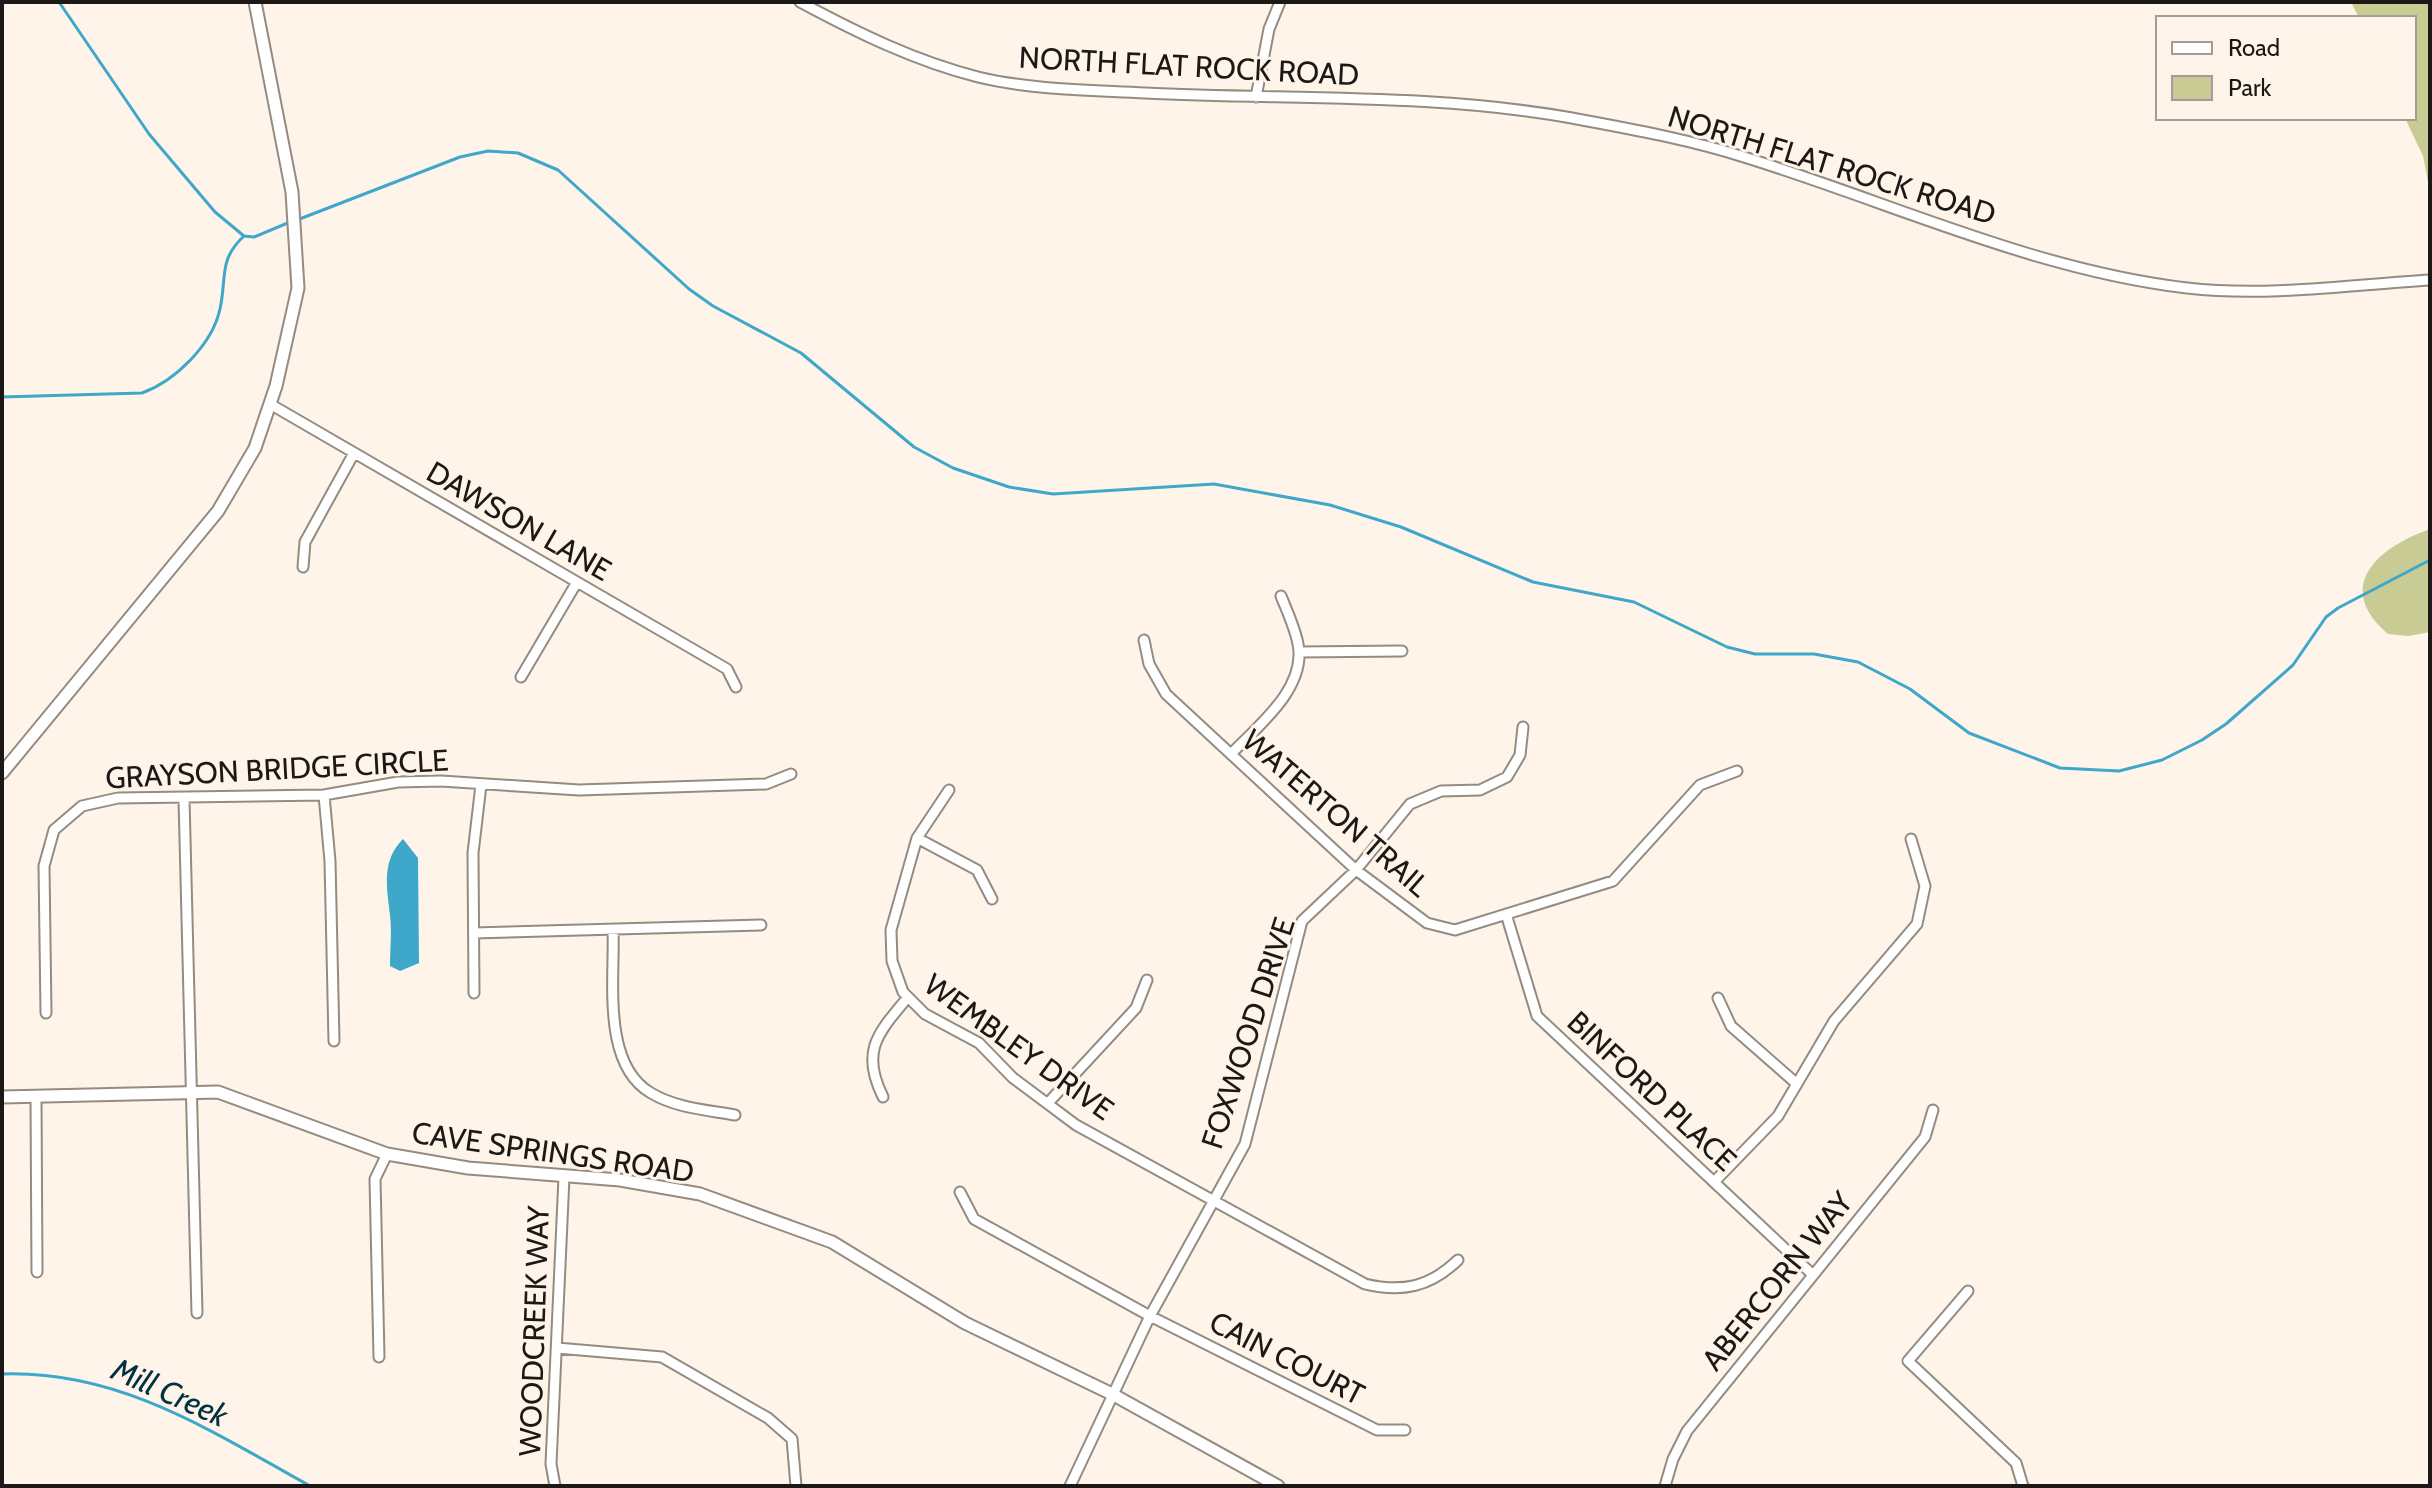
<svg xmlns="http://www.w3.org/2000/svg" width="2432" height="1488" font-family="Cabin,sans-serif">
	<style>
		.green { fill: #c8cb93 }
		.water { fill: #3ea7ca }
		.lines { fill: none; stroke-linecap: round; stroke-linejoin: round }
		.stream { stroke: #3ea7ca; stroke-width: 3 }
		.minor-casing { stroke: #948b81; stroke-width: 13 }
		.tertiary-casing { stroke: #948b81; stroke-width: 15 }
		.minor { stroke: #fff; stroke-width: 9 }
		.tertiary { stroke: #fff; stroke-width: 11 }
		.labels { text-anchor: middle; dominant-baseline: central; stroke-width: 6; stroke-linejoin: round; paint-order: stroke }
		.street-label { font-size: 30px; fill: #1c1815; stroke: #fef4ea }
		.water-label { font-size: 32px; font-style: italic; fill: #013241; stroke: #fef4ea }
	</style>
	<rect width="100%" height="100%" fill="#fef4ea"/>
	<path class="green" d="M2351,2H2430V192L2423,156L2405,118H2414V18H2359Z
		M2430,529V632L2409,636L2388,634C2332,586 2379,547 2430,529Z"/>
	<path class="water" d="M403,839L418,858L419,963L400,971L390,966C390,950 392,932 390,915C387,887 381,861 403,839Z"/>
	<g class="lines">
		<path class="stream" d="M59,2L149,134L215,212L244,236
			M297,220L460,157L488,151L518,153L558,170L689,289L713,306L801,353L914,447L953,468L1009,487L1053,494L1214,484L1330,505L1401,527L1533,582L1634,602L1727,647L1755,654H1814L1858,662L1910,689L1969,733L2060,768L2119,771L2162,760L2202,740L2226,724L2293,665L2326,617L2338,608L2430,560
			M2,397L142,393C175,381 212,345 220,309C227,278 218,260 244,236L254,237L290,222
			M2,1374C119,1370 211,1431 310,1486"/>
		<defs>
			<path id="minor" d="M800,2C858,33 915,61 978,77C1032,90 1090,90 1145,93C1287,100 1432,93 1572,118C1630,129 1688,139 1744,157C1890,202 2034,270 2187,288C2267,297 2350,285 2430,280
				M1256,97L1269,29L1280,2
				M270,404L727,669L736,687
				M303,567L305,542L354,453
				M1144,640L1149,664L1166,694L1356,870L1427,923L1455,930L1613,881L1700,785L1737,771
				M1299,652L1402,651
				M521,677L577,582
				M1231,754C1258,726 1307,688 1298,644C1295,628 1287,611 1281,596
				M949,790L917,838L891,930L892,961L903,992L925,1014L979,1043L1013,1078L1076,1125L1365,1284C1402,1293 1430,1287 1458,1260
				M324,795L330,861L334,1041
				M184,799L197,1313
				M917,838L977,870L992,899
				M1506,914L1537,1016L1812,1274
				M613,930C615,978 601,1064 651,1093C676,1108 707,1110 735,1115
				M474,933L761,925
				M474,993L473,853L481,785
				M1718,998L1731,1026L1797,1084
				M46,1013L44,866L54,830L82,806L118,798L324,795L398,782L441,781L579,790L766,784L791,774
				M36,1097L37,1272
				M883,1097C860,1051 878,1033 908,997
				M1048,1103L1136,1008L1147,980
				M1714,1182L1778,1116L1834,1021L1917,924L1925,886L1911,839
				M960,1192L974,1219L1150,1316L1377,1430H1405
				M1968,1291L1908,1361L2016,1463L2023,1486
				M557,1348L662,1357L768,1418L792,1439L796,1486
				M379,1357L375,1179L387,1154
				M555,1486L551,1464L564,1177
				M1070,1486L1150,1316L1245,1144L1302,921L1356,870L1410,804L1441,791L1480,790L1507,777L1520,755L1523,727
				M1665,1486L1673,1459L1687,1431L1925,1137L1933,1110"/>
			<path id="tertiary" d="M2,773L218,511L255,448L276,386L298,288L292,192L255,2
				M2,1097L218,1092L387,1154L468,1168L620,1180L700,1194L832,1242L965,1323L1112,1394L1278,1486"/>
		</defs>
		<use href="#minor" class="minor-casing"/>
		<use href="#tertiary" class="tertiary-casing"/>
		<use href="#minor" class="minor"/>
		<use href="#tertiary" class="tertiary"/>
	</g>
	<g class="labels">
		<g class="street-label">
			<text transform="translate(1189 66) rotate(3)">NORTH FLAT ROCK ROAD</text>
			<text transform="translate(1832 165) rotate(17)">NORTH FLAT ROCK ROAD</text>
			<text transform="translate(519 521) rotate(30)">DAWSON LANE</text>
			<text transform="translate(277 769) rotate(-3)">GRAYSON BRIDGE CIRCLE</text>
			<text transform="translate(1336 813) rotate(41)">WATERTON TRAIL</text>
			<text transform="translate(1248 1033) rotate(-72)">FOXWOOD DRIVE</text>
			<text transform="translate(1019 1047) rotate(36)">WEMBLEY DRIVE</text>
			<text transform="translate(1652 1091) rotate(43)">BINFORD PLACE</text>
			<text transform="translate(553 1152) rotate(8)">CAVE SPRINGS ROAD</text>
			<text transform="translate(1777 1281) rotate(-51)">ABERCORN WAY</text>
			<text transform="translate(534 1331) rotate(-88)">WOODCREEK WAY</text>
			<text transform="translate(1287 1358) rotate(27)">CAIN COURT</text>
		</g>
		<g class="water-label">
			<text transform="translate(170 1392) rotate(24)">Mill Creek</text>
		</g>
	</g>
	<rect width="2432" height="1488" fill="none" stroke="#1c1815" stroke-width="8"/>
	<rect x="2156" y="16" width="260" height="104" fill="#fef4ea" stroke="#a49c95" stroke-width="2"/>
	<rect x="2172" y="42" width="40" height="12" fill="#ffffff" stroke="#a49c95" stroke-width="2"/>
	<text x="2228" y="56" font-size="24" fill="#1c1815">Road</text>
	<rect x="2172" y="76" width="40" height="24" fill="#c8cb93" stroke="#a49c95" stroke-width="2"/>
	<text x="2228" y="96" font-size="24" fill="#1c1815">Park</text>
</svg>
